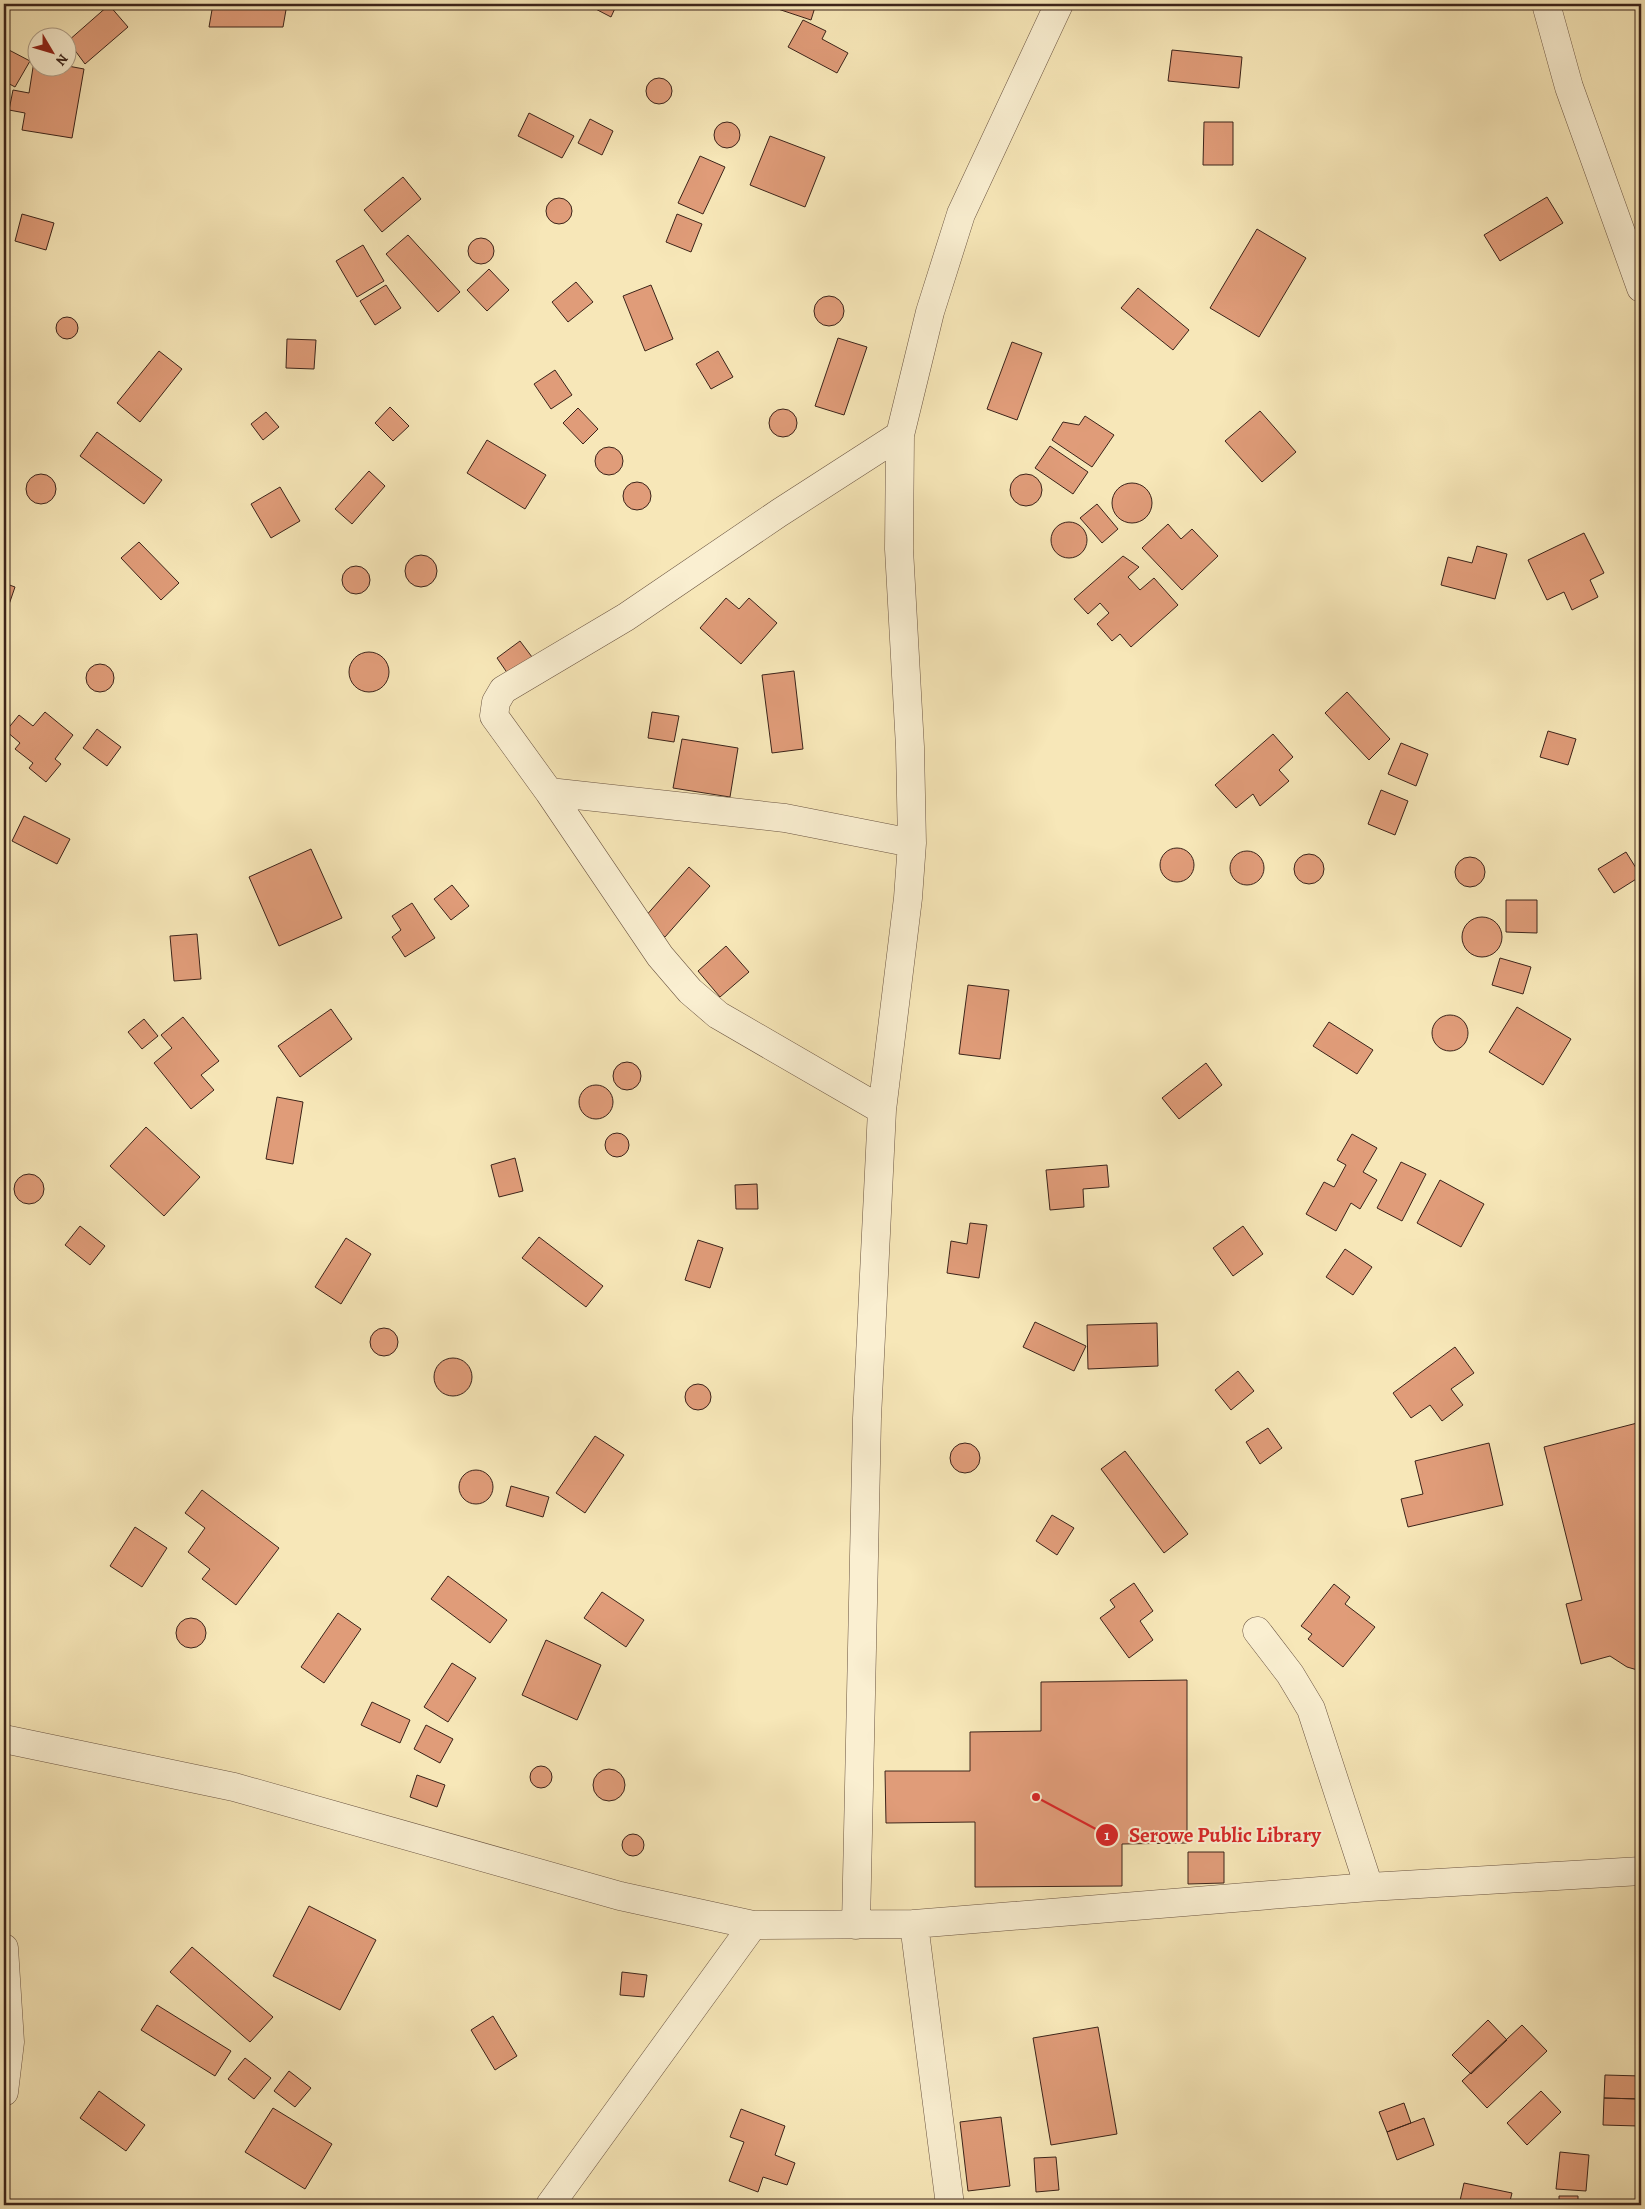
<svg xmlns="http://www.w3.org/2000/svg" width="1645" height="2209" font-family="Alegreya,serif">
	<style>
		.building { fill: #e09c79; stroke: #3c241a }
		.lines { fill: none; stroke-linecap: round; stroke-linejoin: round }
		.minor-casing { stroke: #6b5542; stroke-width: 29 }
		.minor { stroke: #faefd1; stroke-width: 28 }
		.leader { fill: none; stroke: #d62828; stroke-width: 2 }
		.callout-dot { fill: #d62828; stroke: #faefd1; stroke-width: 2 }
		.mark-label { font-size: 15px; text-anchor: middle; font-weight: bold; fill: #fff }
		.callout-label { font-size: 21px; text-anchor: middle; font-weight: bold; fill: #d62828; stroke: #faefd1; stroke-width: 4; stroke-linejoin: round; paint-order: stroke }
	</style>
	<rect width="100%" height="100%" fill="#f7e7b8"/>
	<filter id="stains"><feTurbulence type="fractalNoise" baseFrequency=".004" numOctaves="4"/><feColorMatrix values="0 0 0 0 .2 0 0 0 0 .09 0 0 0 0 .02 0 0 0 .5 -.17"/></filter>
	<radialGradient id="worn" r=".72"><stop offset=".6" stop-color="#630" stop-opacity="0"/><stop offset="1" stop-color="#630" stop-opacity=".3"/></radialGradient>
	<path class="building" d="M213,4H287L283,27H209Z
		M586,4H617L611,17Z
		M763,4H816L811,20Z
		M109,5L128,27L85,64L68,41Z
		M803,20L826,31L822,39L848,53L837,73L788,47Z
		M9,50L30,61L15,87L4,81V59Z
		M1172,50L1242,57L1239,88L1168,81Z
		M34,61H38V68L68,66L84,69L72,138L22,130L25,113L9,110L13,90L29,93Z
		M646 91a13 13 0 1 1 26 0a13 13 0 1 1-26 0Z
		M529,113L574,136L562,158L518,136Z
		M590,119L613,131L602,155L578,143Z
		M1204,122H1233V165H1203Z
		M714 135a13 13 0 1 1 26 0a13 13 0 1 1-26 0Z
		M770,136L825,157L805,207L750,185Z
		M700,156L725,167L703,214L678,203Z
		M403,177L421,199L382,232L364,210Z
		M1547,197L1563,223L1500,261L1484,235Z
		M546 211a13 13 0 1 1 26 0a13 13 0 1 1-26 0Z
		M22,214L54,223L46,250L15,241Z
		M677,214L702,224L691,252L666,242Z
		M1257,229L1306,258L1259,337L1210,308Z
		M408,235L460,292L438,312L386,254Z
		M468 251a13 13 0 1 1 26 0a13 13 0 1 1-26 0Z
		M363,245L384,281L357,297L336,261Z
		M489,269L509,290L487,311L467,290Z
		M576,282L593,302L568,322L552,302Z
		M386,285L401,308L375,325L360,301Z
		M651,285L673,339L645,351L623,296Z
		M1138,288L1189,330L1173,350L1121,308Z
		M814 311a15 15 0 1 1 30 0a15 15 0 1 1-30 0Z
		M56 328a11 11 0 1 1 22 0a11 11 0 1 1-22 0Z
		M838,338L867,347L844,415L815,406Z
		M287,339L316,340L314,369L286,368Z
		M1012,342L1042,353L1017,420L987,409Z
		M159,351L182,369L140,422L117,403Z
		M718,351L733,377L711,389L696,364Z
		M555,370L572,395L551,409L534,384Z
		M390,407L409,426L393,441L375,423Z
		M578,408L598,429L583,444L563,423Z
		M769 423a14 14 0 1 1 28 0a14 14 0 1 1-28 0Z
		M1260,411L1296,452L1262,482L1225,441Z
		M266,412L279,427L263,440L251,424Z
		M1085,416L1114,435L1092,467L1052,440L1063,422L1079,425Z
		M97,432L162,480L144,504L80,456Z
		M487,440L546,475L525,509L467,473Z
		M1050,446L1088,472L1073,494L1035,468Z
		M595 461a14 14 0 1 1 28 0a14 14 0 1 1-28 0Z
		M369,471L385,486L352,524L335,509Z
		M1010 490a16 16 0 1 1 32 0a16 16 0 1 1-32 0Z
		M26 489a15 15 0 1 1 30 0a15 15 0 1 1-30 0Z
		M623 496a14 14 0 1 1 28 0a14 14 0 1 1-28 0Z
		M1112 503a20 20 0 1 1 40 0a20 20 0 1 1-40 0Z
		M280,487L300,521L271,538L251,504Z
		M1097,504L1118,529L1102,543L1080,518Z
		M1051 540a18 18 0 1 1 36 0a18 18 0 1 1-36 0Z
		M1168,524L1181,539L1192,529L1218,556L1182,590L1142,548Z
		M1584,533L1604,573L1590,580L1598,597L1572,610L1564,592L1547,600L1528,560Z
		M139,542L179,583L161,600L121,558Z
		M1477,546L1507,554L1495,599L1441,585L1448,557L1472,563Z
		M405 571a16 16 0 1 1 32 0a16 16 0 1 1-32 0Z
		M1123,556L1139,567L1128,577L1140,590L1154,578L1178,605L1131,647L1120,634L1112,641L1097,624L1109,613L1100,603L1088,614L1074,599Z
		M342 580a14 14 0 1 1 28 0a14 14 0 1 1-28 0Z
		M4,583L15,587L4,619Z
		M726,598L739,609L749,598L777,623L741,664L700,628Z
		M520,641L532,657L508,674L497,658Z
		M349 672a20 20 0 1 1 40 0a20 20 0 1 1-40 0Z
		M86 678a14 14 0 1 1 28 0a14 14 0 1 1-28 0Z
		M794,671L803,749L772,753L762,675Z
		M1347,692L1390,739L1369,760L1325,713Z
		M45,712L73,735L55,759L61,764L46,782L29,768L33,763L15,749L20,743L6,731L19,715L33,726Z
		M652,712L679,716L674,742L648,738Z
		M97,729L121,747L107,766L83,748Z
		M1548,731L1576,739L1568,765L1540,757Z
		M1273,734L1293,757L1279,770L1289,781L1260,806L1253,794L1236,808L1215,785Z
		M682,739L738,748L730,797L673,788Z
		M1401,743L1428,754L1416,786L1388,774Z
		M1381,790L1408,801L1395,835L1368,824Z
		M24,816L70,839L57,864L12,841Z
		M1160 865a17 17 0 1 1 34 0a17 17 0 1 1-34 0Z
		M311,849L342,918L279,946L249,877Z
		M1230 868a17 17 0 1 1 34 0a17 17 0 1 1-34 0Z
		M1626,852L1641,876L1614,893L1598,869Z
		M1294 869a15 15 0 1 1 30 0a15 15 0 1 1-30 0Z
		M1455 872a15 15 0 1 1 30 0a15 15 0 1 1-30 0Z
		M689,867L710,886L665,937L644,918Z
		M452,885L469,906L451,920L434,899Z
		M1506,900H1537V933L1506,932Z
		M412,903L435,938L405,957L392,937L401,930L392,916Z
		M1462 937a20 20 0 1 1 40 0a20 20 0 1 1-40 0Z
		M197,934L201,979L174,981L170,936Z
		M726,946L749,972L720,997L698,971Z
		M1500,958L1531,967L1523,994L1492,985Z
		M968,985L1009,990L1000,1059L959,1054Z
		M1517,1007L1571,1039L1543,1085L1489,1052Z
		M331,1009L352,1039L300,1077L278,1046Z
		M1432 1033a18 18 0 1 1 36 0a18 18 0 1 1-36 0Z
		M183,1017L219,1061L201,1075L214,1090L191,1109L154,1063L172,1048L161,1035Z
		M144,1019L158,1036L142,1049L128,1032Z
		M1329,1022L1373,1050L1357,1074L1313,1046Z
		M613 1076a14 14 0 1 1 28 0a14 14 0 1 1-28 0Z
		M1206,1063L1222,1085L1179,1119L1162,1098Z
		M579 1102a17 17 0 1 1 34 0a17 17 0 1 1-34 0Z
		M277,1097L303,1102L293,1164L266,1159Z
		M146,1127L200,1177L164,1216L110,1166Z
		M605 1145a12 12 0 1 1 24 0a12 12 0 1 1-24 0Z
		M1352,1134L1377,1148L1363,1172L1377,1180L1360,1209L1351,1203L1336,1231L1306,1214L1324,1182L1334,1187L1346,1165L1337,1160Z
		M515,1158L523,1191L499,1197L491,1165Z
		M1401,1162L1426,1174L1402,1221L1377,1208Z
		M1107,1165L1109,1187L1083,1189L1084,1207L1050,1210L1046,1170Z
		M14 1189a15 15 0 1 1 30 0a15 15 0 1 1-30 0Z
		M1440,1180L1484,1204L1461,1247L1417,1223Z
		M757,1184L758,1209H736L735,1185Z
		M970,1223L987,1225L979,1278L947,1273L951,1241L967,1244Z
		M80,1226L105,1246L90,1265L65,1245Z
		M1243,1226L1263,1254L1233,1276L1213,1248Z
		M539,1237L603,1286L586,1307L522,1258Z
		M346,1238L371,1254L341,1304L315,1287Z
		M698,1240L723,1248L710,1288L685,1280Z
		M1345,1249L1372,1267L1353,1295L1326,1277Z
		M1035,1322L1086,1346L1074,1371L1023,1347Z
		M1157,1323L1158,1366L1088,1369L1087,1325Z
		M370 1342a14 14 0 1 1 28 0a14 14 0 1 1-28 0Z
		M1455,1347L1474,1373L1451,1389L1463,1405L1442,1421L1430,1405L1411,1418L1393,1393Z
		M434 1377a19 19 0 1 1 38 0a19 19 0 1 1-38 0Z
		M1238,1371L1254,1391L1231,1410L1215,1390Z
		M685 1397a13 13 0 1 1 26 0a13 13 0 1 1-26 0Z
		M1641,1422V1671L1627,1667L1610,1656L1581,1664L1566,1604L1582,1600L1544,1447Z
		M1268,1428L1282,1448L1260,1464L1246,1442Z
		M595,1436L624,1455L585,1513L556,1493Z
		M1489,1443L1503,1505L1408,1527L1401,1499L1423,1494L1415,1461Z
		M950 1458a15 15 0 1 1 30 0a15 15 0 1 1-30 0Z
		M1125,1451L1188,1534L1164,1553L1101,1469Z
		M459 1487a17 17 0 1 1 34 0a17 17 0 1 1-34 0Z
		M511,1486L549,1497L543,1517L506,1506Z
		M202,1490L279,1548L236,1605L202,1579L210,1569L188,1552L205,1528L185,1513Z
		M1052,1515L1074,1528L1057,1555L1036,1541Z
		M135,1527L167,1548L142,1587L110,1566Z
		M448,1576L507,1620L490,1643L431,1599Z
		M1134,1583L1153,1611L1140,1621L1153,1640L1129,1658L1100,1618L1115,1607L1110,1600Z
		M1334,1584L1350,1597L1345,1604L1375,1627L1343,1667L1308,1639L1312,1634L1301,1626Z
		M602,1592L644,1620L626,1647L584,1618Z
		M338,1613L361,1629L324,1683L301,1667Z
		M176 1633a15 15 0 1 1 30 0a15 15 0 1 1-30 0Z
		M546,1640L601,1665L577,1720L522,1695Z
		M452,1663L476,1678L448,1722L424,1707Z
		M1187,1680V1843L1122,1844V1886L975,1887V1822L886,1823L885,1771H970V1732L1041,1731V1682Z
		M372,1702L410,1720L400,1743L361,1725Z
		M426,1725L453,1739L440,1763L414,1749Z
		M530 1777a11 11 0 1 1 22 0a11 11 0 1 1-22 0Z
		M593 1785a16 16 0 1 1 32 0a16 16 0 1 1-32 0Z
		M417,1775L445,1785L437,1807L410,1797Z
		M622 1845a11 11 0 1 1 22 0a11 11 0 1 1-22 0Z
		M1188,1852H1224V1883L1188,1884Z
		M309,1906L376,1940L340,2010L273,1976Z
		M192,1947L273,2017L250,2042L170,1972Z
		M622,1972L647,1975L644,1997L620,1995Z
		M157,2005L231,2051L215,2076L141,2030Z
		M493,2016L517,2056L495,2070L471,2030Z
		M1488,2020L1507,2040L1471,2074L1452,2055Z
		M1522,2025L1547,2051L1487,2108L1462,2081Z
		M1098,2027L1117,2134L1051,2145L1033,2038Z
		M245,2058L271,2078L254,2099L228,2079Z
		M289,2071L311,2088L295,2107L274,2091Z
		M1605,2075L1641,2076L1639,2099L1604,2098Z
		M99,2091L145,2125L126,2151L80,2118Z
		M1541,2091L1561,2112L1527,2145L1507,2123Z
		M1604,2098L1639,2099L1638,2126L1603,2125Z
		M1404,2103L1411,2123L1387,2132L1379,2112Z
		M273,2108L332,2144L305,2189L245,2152Z
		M741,2109L785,2126L775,2155L795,2163L787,2185L763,2177L758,2192L729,2181L744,2142L730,2137Z
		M1001,2117L1010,2186L968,2191L960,2122Z
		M1424,2118L1434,2145L1397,2160L1387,2132Z
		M1560,2152L1589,2155L1586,2191L1556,2189Z
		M1056,2157L1059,2190L1036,2192L1034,2158Z
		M1464,2183L1512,2193L1509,2205H1459Z
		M1559,2196H1578V2205H1559Z
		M199,2200L209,2205H196Z"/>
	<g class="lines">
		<defs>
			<path id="minor" d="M1546,4L1569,87L1641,288
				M900,435L779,513L626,617L503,690L496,702L494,716L549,792L785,818L912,843
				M549,792L660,956L690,991L718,1015L882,1110
				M1257,1631L1290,1674L1311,1709L1369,1887
				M4,1739L234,1787L620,1896L753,1925L914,1924L1369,1887L1641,1871
				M914,1924L950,2205
				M856,1925L867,1418L882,1110L908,898L912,843L910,747L899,549L900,435L930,312L961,214L1059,4
				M4,1948L10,2042L4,2092
				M550,2205L753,1925"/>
		</defs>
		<use href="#minor" class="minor-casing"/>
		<use href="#minor" class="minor"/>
	</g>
	<path class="leader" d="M1036 1797L1107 1835"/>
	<g class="callout-dot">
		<circle cx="1036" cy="1797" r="5"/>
		<circle cx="1107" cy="1835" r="12"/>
	</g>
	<g class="mark-label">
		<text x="1107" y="1840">1</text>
	</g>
	<g class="callout-label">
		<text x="1225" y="1842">Serowe Public Library</text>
	</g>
	<rect width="1645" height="2209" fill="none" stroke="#f7e7b8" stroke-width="20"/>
	<rect x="5" y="5" width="1635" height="2199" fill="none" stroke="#3c241a" stroke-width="2.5"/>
	<rect x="10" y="10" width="1625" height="2189" fill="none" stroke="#3c241a"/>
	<g transform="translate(52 52) rotate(128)"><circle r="24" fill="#faefd1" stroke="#ae9e88"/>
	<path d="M0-4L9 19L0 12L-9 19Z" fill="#8f2418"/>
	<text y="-8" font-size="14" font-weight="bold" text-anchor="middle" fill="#3c241a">N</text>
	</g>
	<rect width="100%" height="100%" filter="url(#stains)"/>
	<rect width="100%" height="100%" fill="url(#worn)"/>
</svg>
